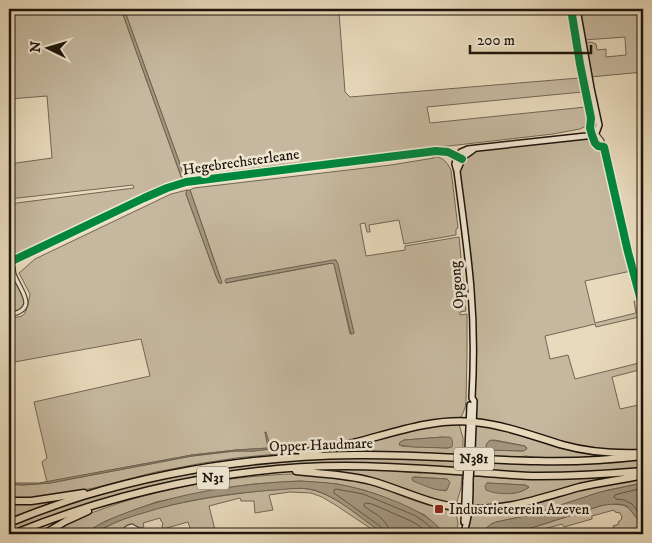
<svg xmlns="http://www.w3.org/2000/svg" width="652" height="543" font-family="'IM FELL DW Pica',serif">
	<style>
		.green { fill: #c5b89e; stroke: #716654; fill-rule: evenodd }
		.water { fill: #a39780; stroke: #6d6351 }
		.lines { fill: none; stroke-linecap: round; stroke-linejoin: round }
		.shore { stroke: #605646; stroke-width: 1 }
		.street-casing { stroke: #504637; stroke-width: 5.5 }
		.secondary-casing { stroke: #1d140b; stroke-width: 8 }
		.highway-casing { stroke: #1d140b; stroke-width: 9 }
		.street { stroke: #f0e7d3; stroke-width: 3 }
		.secondary { stroke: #f0e7d3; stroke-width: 5 }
		.highway { stroke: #e8dabc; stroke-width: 6 }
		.secondary-bridge-casing { stroke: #1d140b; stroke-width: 8; stroke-linecap: butt }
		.secondary-bridge { stroke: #f0e7d3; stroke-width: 5 }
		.cycleway-casing { stroke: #f0e7d3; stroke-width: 11 }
		.cycleway { stroke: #00873e; stroke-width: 8 }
		.poi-dot { fill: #8f2418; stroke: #f0e7d3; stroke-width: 2 }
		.labels { text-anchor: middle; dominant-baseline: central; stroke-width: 5; stroke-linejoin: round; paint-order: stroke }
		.shield { fill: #f0e7d3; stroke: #5c5347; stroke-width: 1 }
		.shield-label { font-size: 14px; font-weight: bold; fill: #1d140b }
		.street-label { font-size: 15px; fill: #1d140b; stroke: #f0e7d3 }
		.poi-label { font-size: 15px; fill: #1d140b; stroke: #f0e7d3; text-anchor: start }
	</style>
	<rect width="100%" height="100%" fill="#e8dabc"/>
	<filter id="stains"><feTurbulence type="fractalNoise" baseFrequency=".004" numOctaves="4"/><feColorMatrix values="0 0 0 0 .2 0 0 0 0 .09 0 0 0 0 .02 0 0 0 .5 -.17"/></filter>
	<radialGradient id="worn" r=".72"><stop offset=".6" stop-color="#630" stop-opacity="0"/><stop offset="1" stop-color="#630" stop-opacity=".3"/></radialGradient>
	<path class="green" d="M9,9H121L182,179L167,183L148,192L44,242L31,250L10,259L9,258V204L134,188L133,185L9,199V164L52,158L47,96L9,99Z
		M124,9H426L339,12L345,92L350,97L579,78L567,9H570L590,115L589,127L587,128L586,126L580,129L553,134L275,166L185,178ZM582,92L586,107L430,123L427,107Z
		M572,9H575L596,124L594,129L592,132C591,125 593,119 591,112C584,78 578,43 572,9Z
		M578,9H643V72L590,77L585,44C588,41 592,42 596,44L597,50L606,49V57L626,55L625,37L584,40Z
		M591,138L595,145L602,149L631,270V271L585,281L595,323L636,313L634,301L640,302L642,310L638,313L639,317L596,327L595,324L545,336L550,359L568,355L575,379L643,362V369L612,377L620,409L643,404V451C587,454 533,435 479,421L477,418L475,413V355L460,180C460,162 464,154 483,150Z
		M433,157C442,156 447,162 451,170L458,228L456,229V235L404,244L399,220L369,225L370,232H367L365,223L360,224L366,256L405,250V246L459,237L466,311L460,312V315L467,314V354L466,401L465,408L460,420L306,451L236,458L203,463L156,472L94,488L46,496L32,498H9V484L23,485L50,483L192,456L235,451H253L271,449L265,432L269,448L236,450L192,455L47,482L42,462L47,458L34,402L150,376L141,339L9,363V319L22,316L25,313L28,305L30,294L19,273L35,259L171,194L187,190L186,194L216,276L219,283H222L190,190L194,188L391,165L434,158ZM336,260L354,333L350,334L334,264L332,263L226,283Z
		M12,273L24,298C25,309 18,311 9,313V275Z
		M459,424L463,438V456L315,453L416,428ZM443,437L448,448L401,446L404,440Z
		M477,424H480L545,441L619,455L603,457L547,459L526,456L509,458L474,456L475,427ZM495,440L525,446L527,448L523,451L489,450L486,445L489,441Z
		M390,457L463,461L462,469L350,464L200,478L19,528L9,533V526C85,496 161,476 242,464C291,457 341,458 390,457Z
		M643,459V468L592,472L536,473L474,470V461Z
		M347,469L388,470L407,472L420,473L429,472L462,474L461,488L456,505L441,503L372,480L308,470ZM415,477L447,479L446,491L435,489L412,478Z
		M289,474H307L354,478L420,500C432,507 441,509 455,509L458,523L457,534H443L440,529L425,515L376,494L364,490L337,484L300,481L254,484L232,487L156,502L106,521L84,534H49C62,524 79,518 94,512C154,489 224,477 289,474Z
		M637,474L501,505L472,506L471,504L473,475ZM487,483L525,485L529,487L528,488C509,498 505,492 487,483Z
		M643,476V483L608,490L530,515L496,522L485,529L480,534H465L470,516L473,511L590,486Z
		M298,488C329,489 353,512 377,529L379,534H362L373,530L337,506L322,497L311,493L290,492L269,495L273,510L255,513L254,501H241L240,498L209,506L216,534H192L188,522L163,529L162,526L163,523L161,521L160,518L143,523L144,527C134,529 125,520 122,534H93C129,512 172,504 214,497C242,493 270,489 298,488Z
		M67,497L9,518V502Z
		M610,504L623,505L629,508L643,526V534H638L642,531L636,534H616L613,526L619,524L618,522L621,520L622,517L620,513L615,512L614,510L592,516V519L564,527L562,524L537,531V534H502L541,525L600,506Z"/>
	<path class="water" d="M121,9H124L185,178L182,179Z
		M187,190H190L222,283H219L216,276L186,194Z
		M333,260H336L338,264L354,333L353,334H351L334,264L332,263L240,280L226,283L225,281L226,279Z
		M265,432H266L271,449L253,451H235L192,456L50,483L23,485L9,484V483H39L192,455L236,450L268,448Z
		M443,437H450C453,440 453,443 452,447L448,448L412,447L399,445L400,442L404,440Z
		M491,440L525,446L527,449L523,451L489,450L487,449L486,445L489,441Z
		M413,477L447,479L450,482L447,490C436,492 424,485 413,481L412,479Z
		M300,481C312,482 324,482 336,484C361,487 433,510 443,534H379L377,529C359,517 341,500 320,492C306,486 290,489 275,490C230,493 183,500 140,514C129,517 118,521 108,526C99,530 95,534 84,534C100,522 120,515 139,508C191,491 246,483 300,481Z
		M487,483L525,485L529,487C519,496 498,495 486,490L485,486Z
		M643,483V526L627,506C619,503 609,504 600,506L528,529L502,534H480L491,524L496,522L530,515L600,492Z"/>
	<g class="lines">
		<path class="shore" d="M643,488L618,494L615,495L614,497L616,499L624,500L632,504L643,519
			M384,534L383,530L380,526L334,493V490L336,489L363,494L414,515L422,520L436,532L437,534
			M390,534C389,520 375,514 365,507L364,505L365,503L372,504L411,521L418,525L429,534"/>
		<defs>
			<path id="street" d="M596,133L602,141L628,252L643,308
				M9,315C40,309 20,291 14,274C13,270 13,266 12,261
				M124,534C124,529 127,527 132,526L137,529L138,534"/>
			<path id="secondary" d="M457,156L455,164L457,171C462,211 468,250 471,290C474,326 474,362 472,398L474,401L472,450
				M457,156L461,152L468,149L586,136L592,135L596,133L599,125L591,88L577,9
				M457,171L463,157L473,150
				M9,262L12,261L144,198L167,188L186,182L436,151L448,152L462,159
				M468,450L470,405
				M464,522L466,480
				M463,534C470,517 470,499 470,480"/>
			<path id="highway" d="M302,453C322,449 342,446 361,441C398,431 436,418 474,422C505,425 533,436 563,445C588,452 615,454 642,453
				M296,471C321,474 346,474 371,481C403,490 432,506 465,508C505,512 543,497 580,487C601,482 622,480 643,475
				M9,501H31L84,493
				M9,523C33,513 58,504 83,496C172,469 263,456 356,455C416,454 477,460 537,461C573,462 608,460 643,456
				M13,534C116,492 233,466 345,466C392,466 438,470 485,473C502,474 520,476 538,476C573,476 608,474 643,471
				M44,534L66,521L88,511"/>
		</defs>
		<use href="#street" class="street-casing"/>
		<use href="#secondary" class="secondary-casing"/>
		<use href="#highway" class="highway-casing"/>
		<use href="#street" class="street"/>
		<use href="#secondary" class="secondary"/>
		<use href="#highway" class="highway"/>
		<defs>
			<path id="secondary-bridge" d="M466,480L468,450
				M470,480L472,450"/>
		</defs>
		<use href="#secondary-bridge" class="secondary-bridge-casing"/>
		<use href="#secondary-bridge" class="secondary-bridge"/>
		<defs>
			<path id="cycleway" d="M571,9L580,64L591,118L590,128L592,135L595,143L598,146L604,147L628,252L643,308
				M9,262L12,261L144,198L167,188L186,182L436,151L448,152L462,159"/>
		</defs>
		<use href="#cycleway" class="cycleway-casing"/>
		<use href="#cycleway" class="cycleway"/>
	</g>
	<rect class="poi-dot" x="434" y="504" width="10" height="10" rx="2.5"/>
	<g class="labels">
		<g class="shield">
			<rect x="454" y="447.5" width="40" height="23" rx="4"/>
			<rect x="197" y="466.5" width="32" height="23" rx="4"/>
		</g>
		<g class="shield-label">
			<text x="474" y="459">N381</text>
			<text x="213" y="478">N31</text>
		</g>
		<g class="street-label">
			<text transform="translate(241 162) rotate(-8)">Hegebrechsterleane</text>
			<text transform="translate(457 285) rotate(-95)">Opgong</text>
			<text transform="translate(321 445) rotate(-2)">Opper Haudmare</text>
		</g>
		<g class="poi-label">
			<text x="449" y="509">Industrieterrein Azeven</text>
		</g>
	</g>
	<rect width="652" height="543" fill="none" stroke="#e8dabc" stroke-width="30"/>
	<rect x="10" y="10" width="632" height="523" fill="none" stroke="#1d140b" stroke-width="2.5"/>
	<rect x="15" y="15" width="622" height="513" fill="none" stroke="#1d140b"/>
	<g transform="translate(48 48) rotate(275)" stroke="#f0e7d3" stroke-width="4" paint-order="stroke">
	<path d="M0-4L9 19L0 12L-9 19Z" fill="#1d140b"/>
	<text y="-8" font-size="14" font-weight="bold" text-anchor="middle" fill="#1d140b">N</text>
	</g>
	<path d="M470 45v8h121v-8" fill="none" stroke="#1d140b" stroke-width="2.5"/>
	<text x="477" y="45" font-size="15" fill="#1d140b" stroke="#f0e7d3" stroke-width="4" paint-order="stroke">200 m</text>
	<rect width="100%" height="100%" filter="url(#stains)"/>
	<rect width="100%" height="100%" fill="url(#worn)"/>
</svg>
